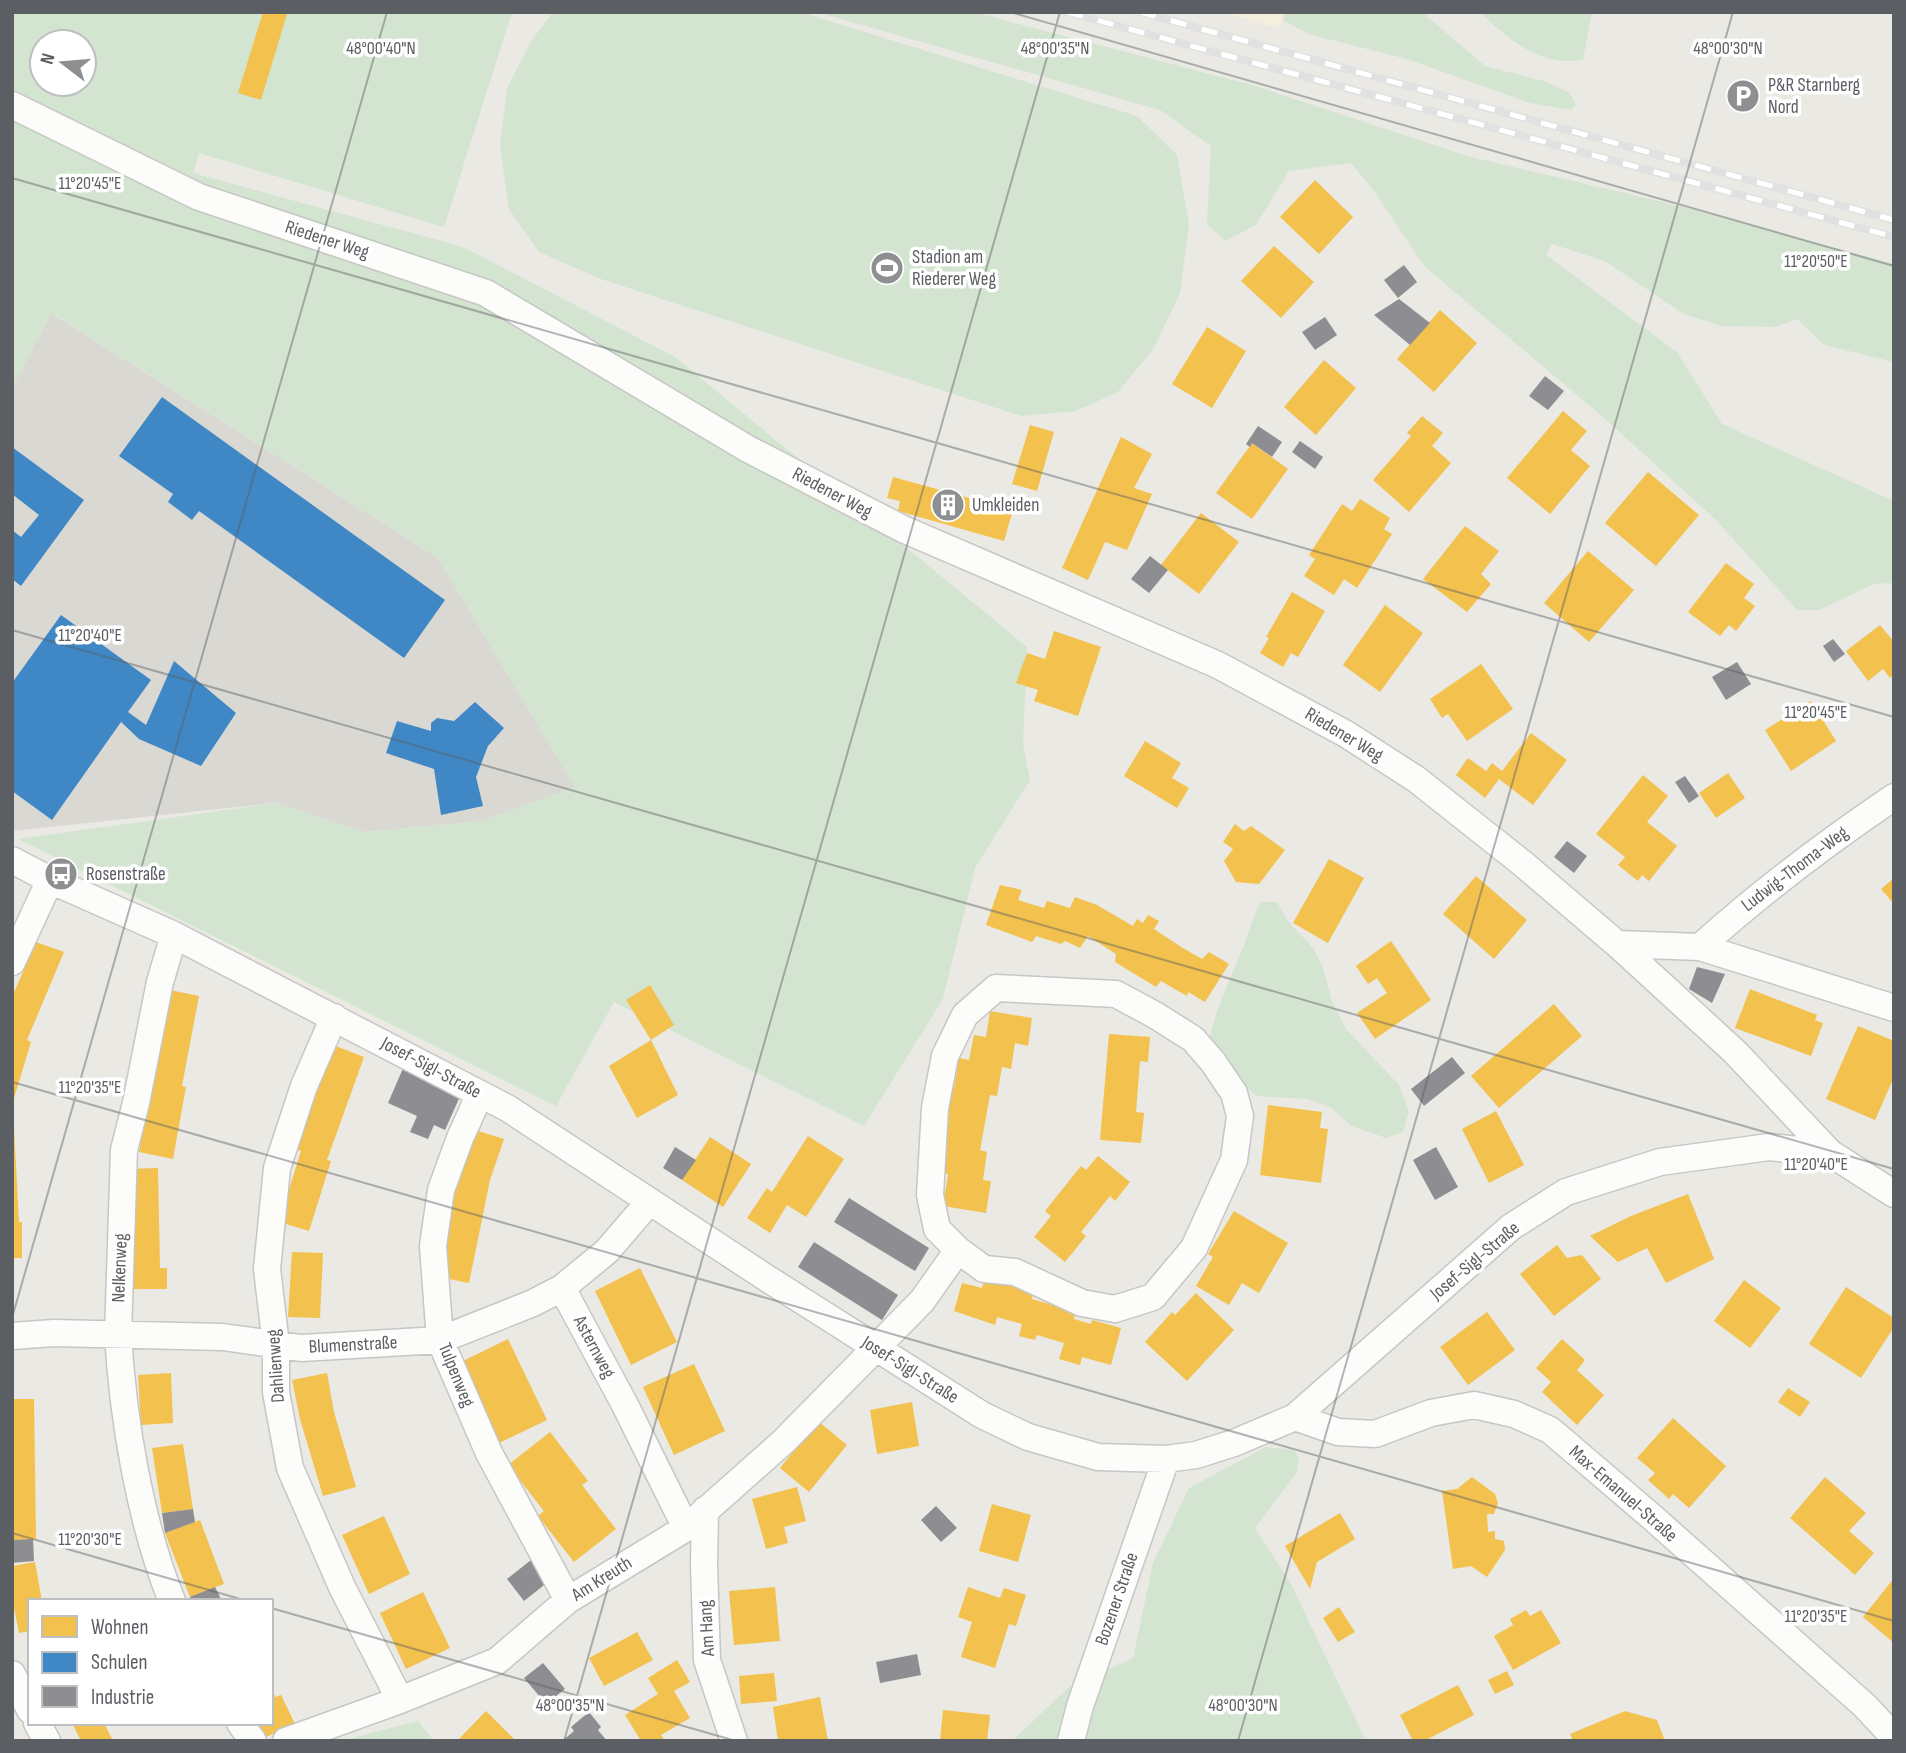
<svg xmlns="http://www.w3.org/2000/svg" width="1906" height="1753" font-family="'Sofia Sans Condensed',sans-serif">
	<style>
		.commercial { fill: #f3eede }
		.education { fill: #dad8d3 }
		.green { fill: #d3e5d0; fill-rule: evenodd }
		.homes { fill: #f2c14e }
		.schools { fill: #3f88c5 }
		.industry { fill: #8d8d92 }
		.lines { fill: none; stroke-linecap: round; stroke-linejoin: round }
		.minor-casing { stroke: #c6c6c5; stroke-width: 29 }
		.minor { stroke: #fcfcfb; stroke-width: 26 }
		.rail-casing { stroke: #e2e1e1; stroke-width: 8 }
		.rail { stroke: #fff; stroke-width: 5; stroke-dasharray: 16; stroke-linecap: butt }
		.ticks { fill: none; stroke: #5b5e62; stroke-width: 2; stroke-opacity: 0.45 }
		.labels { text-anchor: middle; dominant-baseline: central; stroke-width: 7; stroke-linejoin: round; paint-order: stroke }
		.poi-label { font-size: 19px; fill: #5b5e62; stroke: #fff; text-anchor: start }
		.street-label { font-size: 19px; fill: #5b5e62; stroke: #fff }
		.ticks-label { font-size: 18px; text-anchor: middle; fill: #5b5e62; stroke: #fff; stroke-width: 7; stroke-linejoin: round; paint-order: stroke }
	</style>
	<rect width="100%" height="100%" fill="#eae9e4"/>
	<path class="commercial" d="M1222,12H1284L1280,29Z"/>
	<path class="education" d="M51,313L438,558L575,787L482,821L364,832L276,803L12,831V388Z"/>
	<path class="green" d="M12,12H512L444,227L199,153L193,173L463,247L675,357L1027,647L1023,744L1030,780L975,868L943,999L864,1126L614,1002L556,1106L18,839L276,803L364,832L482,821L575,787L438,558L52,313L12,388ZM42,42H84V84H42Z
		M553,12H800L1137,116L1177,155L1189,224L1180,293L1154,348L1118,392L1075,411L1021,416L601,279L539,252L509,209L500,146L507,88L532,40Z
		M817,12H973L1252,85L1467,156L1688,208L1894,264V362L1824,345L1797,319L1775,327L1721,326L1684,314L1605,261L1552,244L1546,255L1677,352L1722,424L1894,501V583L1874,584L1819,610H1797L1716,520L1603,417L1425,267L1374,191L1351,163L1289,171L1256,225L1225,241L1207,224L1211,146L1160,110Z
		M1285,12H1422L1485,66L1544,81L1570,93L1576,105L1571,110L1530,103L1407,59L1308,34L1283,20Z
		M1480,12H1592L1583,59C1543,69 1506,38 1480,12Z
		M1261,902H1277L1287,920L1314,949L1323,968L1332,1001L1346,1029L1399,1085L1409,1111L1403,1132L1386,1138L1351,1126L1332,1108L1308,1099L1256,1096L1233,1074L1209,1043C1215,1008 1232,976 1245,943C1250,929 1253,916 1261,902Z
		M1266,1447L1294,1450L1299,1458L1297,1472L1255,1528L1291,1584L1366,1741H1012L1068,1688L1133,1658L1153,1563L1189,1488Z
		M418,1721L434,1741H340Z"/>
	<path class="homes" d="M263,12L287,14L261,100L238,93Z
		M1315,180L1353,217L1319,254L1280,217Z
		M1274,246L1314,282L1281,318L1241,281Z
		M1440,310L1477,343L1434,392L1397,359Z
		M1207,327L1246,351L1212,408L1172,384Z
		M1324,360L1356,388L1316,435L1284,407Z
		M1563,411L1587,431L1571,450L1590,466L1550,514L1507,478Z
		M1422,416L1443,433L1432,446L1451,463L1409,512L1373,480L1411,436L1407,433Z
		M1030,425L1054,432L1037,491L1012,484Z
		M1121,437L1152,454L1134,488L1152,494L1127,550L1105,542L1088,580L1062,568Z
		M1252,443L1288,469L1252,519L1216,493Z
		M1648,472L1699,515L1656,566L1605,523Z
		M893,477L1013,510L1004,541L898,511L900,501L887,498Z
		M1360,499L1390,518L1384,529L1392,534L1357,588L1344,579L1334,595L1304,576L1315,559L1309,555L1342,504L1352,511Z
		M1201,513L1239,542L1199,594L1161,565Z
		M1465,526L1499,551L1481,574L1491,584L1467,612L1423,579Z
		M1588,551L1634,590L1589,642L1544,603Z
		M1726,563L1754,584L1744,598L1755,606L1736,631L1729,625L1720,636L1688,612Z
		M1292,592L1325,611L1298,657L1291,653L1283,667L1260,653L1269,638L1266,637Z
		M1385,605L1423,633L1380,692L1343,665Z
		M1880,625L1894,642V674L1890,678L1883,669L1868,681L1846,651Z
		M1054,631L1101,647L1078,716L1034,701L1038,690L1016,683L1027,653L1045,659Z
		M1481,664L1513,709L1467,741L1448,714L1442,718L1430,699Z
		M1811,701L1836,741L1791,771L1765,730Z
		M1531,733L1567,760L1533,805L1499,779L1485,798L1456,775L1468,758L1486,771L1492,763L1502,771Z
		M1145,741L1181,763L1172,778L1189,788L1177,808L1124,776Z
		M1728,773L1745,798L1716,818L1699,793Z
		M1643,775L1668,796L1647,822L1677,846L1649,881L1642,875L1638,881L1618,865L1625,857L1596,834Z
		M1235,824L1244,831L1251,826L1285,850L1259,884L1236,882L1224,861L1233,849L1223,842Z
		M1329,859L1364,878L1328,943L1293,923Z
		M1476,876L1527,920L1494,959L1443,914Z
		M1894,878V904L1881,889Z
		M1000,885L1022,890L1018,900L1044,908L1047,901L1070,908L1075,897L1097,905L1133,926L1137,919L1143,923L1148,915L1159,921L1154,929L1181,947L1202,959L1209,952L1229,964L1205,1002L1188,992L1187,996L1161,981L1156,987L1115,962L1116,954L1088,936L1080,948L1065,941L1061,944L1036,936L1032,942L986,925Z
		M1391,941L1431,1000L1375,1039L1357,1013L1387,993L1377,978L1368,984L1356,966Z
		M36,942L64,952L27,1040L31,1042L12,1105V997Z
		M650,985L674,1025L651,1040L678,1095L637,1118L609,1066L651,1040L626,1000Z
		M165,989L199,996L182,1086L186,1087L173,1159L139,1152L152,1081Z
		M1750,989L1817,1015L1815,1020L1823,1023L1811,1056L1735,1028Z
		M1554,1004L1582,1036L1499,1108L1471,1076Z
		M990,1011L1032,1018L1028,1046L1015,1043L1011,1069L1002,1067L997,1096L990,1095L980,1150L987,1152L983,1180L991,1181L986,1213L943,1206L948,1174L938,1173L945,1086L954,1088L959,1058L969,1060L974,1035L986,1037Z
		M1858,1026L1894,1041L1892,1051L1894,1052V1077L1875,1120L1826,1099Z
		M1109,1034L1150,1037L1148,1062L1140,1061L1136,1112L1144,1113L1141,1143L1100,1140Z
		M333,1045L364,1057L327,1160L331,1161L309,1231L279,1222L301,1151L295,1149Z
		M1268,1105L1322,1112L1320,1128L1328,1129L1321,1183L1260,1175Z
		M1496,1111L1524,1165L1489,1183L1462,1129Z
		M12,1127H14L19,1222H22V1258H12Z
		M472,1129L504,1139L490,1180L469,1283L439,1277L459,1174Z
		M808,1136L844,1159L806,1217L787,1205L770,1233L747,1218L767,1188L772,1192Z
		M710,1137L751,1164L723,1207L682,1180Z
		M1098,1156L1130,1182L1115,1201L1110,1196L1081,1232L1086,1236L1065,1262L1034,1237L1051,1216L1045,1211L1081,1166L1086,1170Z
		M158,1168L160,1268H167V1289H133L126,1169Z
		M1688,1194L1714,1259L1666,1283L1647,1248L1618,1262L1590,1236L1631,1216Z
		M1234,1211L1288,1243L1259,1293L1242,1283L1229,1305L1196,1286L1213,1257L1208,1254Z
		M1557,1245L1567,1258L1582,1255L1601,1279L1554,1316L1520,1274Z
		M292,1252L323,1253L320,1318L288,1317Z
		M640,1268L677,1342L631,1365L595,1291Z
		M985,1276L1034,1290L1032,1299L1076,1312L1074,1319L1091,1324L1092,1320L1121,1328L1111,1365L1082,1357L1080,1365L1059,1359L1064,1343L1037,1335L1035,1340L1019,1336L1022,1324L997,1317L995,1325L954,1311L962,1283L982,1288Z
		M1744,1280L1781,1308L1750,1348L1714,1321Z
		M1846,1287L1894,1318V1327L1861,1378L1809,1344Z
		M1196,1293L1234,1330L1187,1381L1145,1342L1172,1312L1175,1315Z
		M1487,1312L1515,1350L1468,1385L1440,1347Z
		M508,1339L547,1420L499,1443L461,1362Z
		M1562,1339L1585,1360L1577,1370L1604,1395L1577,1425L1542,1392L1551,1382L1536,1368Z
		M694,1364L725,1431L674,1455L643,1387Z
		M171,1373L173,1423L141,1425L138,1375Z
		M327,1373L334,1412L356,1487L323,1496L300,1419L292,1380Z
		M1788,1388L1810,1402L1800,1417L1778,1402Z
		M12,1399H34L36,1539L12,1540Z
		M912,1402L919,1446L877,1454L870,1410Z
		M1673,1418L1726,1466L1689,1508L1673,1494L1669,1499L1648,1480L1655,1473L1637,1458Z
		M818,1421L847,1445L809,1492L780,1468Z
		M550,1432L588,1481L582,1485L616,1529L574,1562L538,1516L544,1511L508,1465Z
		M183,1444L193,1509L162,1513L152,1448Z
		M1472,1477L1495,1494L1498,1503L1494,1514H1487L1488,1532L1495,1531V1539L1504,1541L1505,1550L1487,1577L1471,1566L1453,1569L1442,1491L1457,1489Z
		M1825,1477L1866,1513L1849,1531L1874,1553L1855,1575L1790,1518Z
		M797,1487L806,1521L784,1527L788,1543L766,1549L752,1499Z
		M992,1504L1031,1515L1018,1562L979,1551Z
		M1340,1513L1355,1539L1317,1562L1310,1589L1285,1546Z
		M384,1516L410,1574L369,1594L342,1535Z
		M200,1520L224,1584L190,1597L165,1533Z
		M35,1562L42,1601H30V1631L19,1633L12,1598V1566Z
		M1894,1578V1643L1863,1617Z
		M775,1587L780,1641L734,1645L729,1591Z
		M968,1587L1000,1598L1004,1588L1026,1595L1016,1626L1009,1624L995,1668L961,1657L972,1622L958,1617Z
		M423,1592L450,1648L406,1669L380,1613Z
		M1339,1607L1355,1632L1338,1642L1323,1618Z
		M1526,1610L1530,1616L1541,1610L1561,1643L1513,1670L1494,1636L1513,1625L1510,1619Z
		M637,1632L653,1660L604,1686L589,1658Z
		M677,1660L690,1682L674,1691L690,1718L661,1735L665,1741H641L625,1715L658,1694L648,1678Z
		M1507,1671L1514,1685L1495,1694L1488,1680Z
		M774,1673L777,1701L741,1704L739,1676Z
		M1458,1685L1474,1715L1428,1739L1429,1741H1413L1400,1715Z
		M272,1687L275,1697L281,1695L295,1724L257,1741L249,1723H271Z
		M820,1697L828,1741H778L773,1707Z
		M943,1710L990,1715L987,1741H940Z
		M486,1711L516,1741H457Z
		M1625,1711L1657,1720L1665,1741H1573L1570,1734Z
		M72,1723H104L113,1741H81Z"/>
	<path class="schools" d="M162,397L445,600L404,658L199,511L192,520L168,502L173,494L119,456Z
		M12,447L84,500L21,586L12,579V530L21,537L39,515L12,494Z
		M61,615L151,680L128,712L146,725L174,661L236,713L201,766L139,739L121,722L52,820L12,791V683Z
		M475,702L504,728L488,746L476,777L483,806L441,815L434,769L386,753L397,721L431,731V723L437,718L454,721Z"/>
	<path class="industry" d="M1404,265L1417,282L1398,298L1384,280Z
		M1399,299L1430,323L1410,345L1374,315Z
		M1325,317L1337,335L1315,350L1302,332Z
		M1545,376L1564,391L1548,410L1529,396Z
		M1258,426L1282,442L1272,457L1252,443L1250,447L1246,444Z
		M1300,441L1323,457L1315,469L1292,452Z
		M1150,556L1168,570L1149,593L1131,579Z
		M1833,639L1845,654L1834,662L1823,646Z
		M1737,662L1751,684L1726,700L1712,677Z
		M1685,776L1699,796L1689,803L1675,782Z
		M1567,841L1587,856L1574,873L1554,857Z
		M1697,967L1725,974L1712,1003L1689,989Z
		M1452,1057L1465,1073L1424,1106L1411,1089Z
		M404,1066L462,1092L445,1130L434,1125L428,1139L410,1132L417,1116L388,1103Z
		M675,1147L696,1160L682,1180L663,1168Z
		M1436,1147L1458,1187L1435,1200L1413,1160Z
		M849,1198L929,1248L915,1271L834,1222Z
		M814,1242L898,1295L882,1320L798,1267Z
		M936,1506L957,1528L941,1542L921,1520Z
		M193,1509L195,1522L165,1533L162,1513Z
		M33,1539L34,1561L12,1563V1540Z
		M536,1556L553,1578L524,1601L507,1579Z
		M215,1587L222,1601H191L190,1597Z
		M917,1654L921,1675L880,1683L876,1662Z
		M543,1663L565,1689L546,1704L524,1678Z
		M589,1712L601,1727L598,1730L607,1741H562L574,1731L571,1727Z"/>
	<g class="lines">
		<defs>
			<path id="minor" d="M12,105L199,197L486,293L748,449L903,529L1218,665L1346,734L1416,779L1522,863L1617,944L1735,1052L1830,1153L1894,1194
				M12,860L50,880L174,935L509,1109L768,1279L982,1415L1028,1437L1098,1457L1166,1459L1196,1455L1234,1443L1295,1417L1511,1227L1566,1192L1660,1162L1769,1147L1830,1153
				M1617,944L1700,947L1894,1008
				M1700,947C1761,892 1826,843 1894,797
				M12,962L50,880
				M334,1017L304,1086L277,1168L267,1269L276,1345V1392L290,1468L342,1587L400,1700
				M480,1094L460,1138L441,1190L433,1246L440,1340L489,1453L568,1600
				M562,1288L625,1405L686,1528
				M12,1336L54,1333L223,1337L301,1348L440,1340L533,1303L562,1288L607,1251L649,1202
				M1295,1417L1338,1432L1375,1434L1431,1413L1474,1405L1514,1414L1550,1430L1653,1518L1865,1706L1894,1737
				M705,1510L704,1565L707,1660L734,1741
				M172,1601C140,1522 123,1420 118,1335L124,1150L136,1103L160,982L174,935
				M12,1674L30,1710
				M37,1723L47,1741
				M240,1723L253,1741
				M286,1741L400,1700L497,1661L568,1600L686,1528L783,1442L922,1301L958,1250L937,1229L930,1195L935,1108L945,1056L965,1015L996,988L1116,994L1155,1015L1193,1039L1213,1062L1234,1093L1240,1116L1234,1160L1194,1248L1153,1297L1115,1309L1082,1303L1015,1272L984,1269L958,1250
				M1071,1741L1080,1706L1166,1459"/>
		</defs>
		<use href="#minor" class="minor-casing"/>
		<use href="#minor" class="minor"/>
		<defs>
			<path id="rail" d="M1067,12L1894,237
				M1140,12L1894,220"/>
		</defs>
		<use href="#rail" class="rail-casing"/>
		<use href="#rail" class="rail"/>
	</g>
	<path class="ticks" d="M1010,12L1894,266M12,178L1894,717M12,630L1894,1169M12,1082L1894,1621M12,1318L387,12M12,1533L247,1601M271,1608L736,1741M564,1741L1060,12M1238,1741L1733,12"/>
	<defs>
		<symbol id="parking-disc" viewBox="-11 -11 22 22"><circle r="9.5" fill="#8d8f90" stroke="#fff"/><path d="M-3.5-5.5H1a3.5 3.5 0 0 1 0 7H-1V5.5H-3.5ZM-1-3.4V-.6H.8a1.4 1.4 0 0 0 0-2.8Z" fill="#fff"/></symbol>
		<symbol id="stadium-disc" viewBox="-11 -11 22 22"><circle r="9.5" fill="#8d8f90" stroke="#fff"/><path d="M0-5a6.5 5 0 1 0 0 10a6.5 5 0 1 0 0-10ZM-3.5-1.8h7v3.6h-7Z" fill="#fff"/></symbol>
		<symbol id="building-disc" viewBox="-11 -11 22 22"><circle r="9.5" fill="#8d8f90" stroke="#fff"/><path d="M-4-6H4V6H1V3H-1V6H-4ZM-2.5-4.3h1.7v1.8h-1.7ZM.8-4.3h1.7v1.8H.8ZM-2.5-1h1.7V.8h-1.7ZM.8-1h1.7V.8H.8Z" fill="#fff"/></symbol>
		<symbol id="bus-disc" viewBox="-11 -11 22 22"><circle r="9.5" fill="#8d8f90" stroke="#fff"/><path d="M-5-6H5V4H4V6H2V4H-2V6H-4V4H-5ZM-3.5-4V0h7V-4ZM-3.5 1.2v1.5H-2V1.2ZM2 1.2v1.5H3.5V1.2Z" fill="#fff"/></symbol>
	</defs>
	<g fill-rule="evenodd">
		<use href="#parking-disc" x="1724" y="77" width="38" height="38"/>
		<use href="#stadium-disc" x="868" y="249" width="38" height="38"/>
		<use href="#building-disc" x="929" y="486" width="38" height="38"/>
		<use href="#bus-disc" x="42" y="855" width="38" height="38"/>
	</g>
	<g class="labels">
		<g class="poi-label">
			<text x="1768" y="85">P&amp;R Starnberg<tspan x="1768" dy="22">Nord</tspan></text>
			<text x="912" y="257">Stadion am<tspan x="912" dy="22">Riederer Weg</tspan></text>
			<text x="972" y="505">Umkleiden</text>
			<text x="86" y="874">Rosenstraße</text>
		</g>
		<g class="street-label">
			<text transform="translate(327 240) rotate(18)">Riedener Weg</text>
			<text transform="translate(832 493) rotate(28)">Riedener Weg</text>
			<text transform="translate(1344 735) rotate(31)">Riedener Weg</text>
			<text transform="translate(1795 869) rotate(-37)">Ludwig-Thoma-Weg</text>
			<text transform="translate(431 1068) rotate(28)">Josef-Sigl-Straße</text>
			<text transform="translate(1475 1261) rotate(-40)">Josef-Sigl-Straße</text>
			<text transform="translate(120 1268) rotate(-88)">Nelkenweg</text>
			<text transform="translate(353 1345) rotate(-3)">Blumenstraße</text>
			<text transform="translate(594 1347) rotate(62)">Asternweg</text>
			<text transform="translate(276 1366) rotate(-94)">Dahlienweg</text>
			<text transform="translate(910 1370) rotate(32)">Josef-Sigl-Straße</text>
			<text transform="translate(456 1375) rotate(68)">Tulpenweg</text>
			<text transform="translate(1623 1494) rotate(41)">Max-Emanuel-Straße</text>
			<text transform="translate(602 1579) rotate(-32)">Am Kreuth</text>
			<text transform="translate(1117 1599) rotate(-71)">Bozener Straße</text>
			<text transform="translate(707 1628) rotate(-93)">Am Hang</text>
		</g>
	</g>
	<g class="ticks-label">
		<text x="381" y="54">48°00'40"N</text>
		<text x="1055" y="54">48°00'35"N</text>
		<text x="1728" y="54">48°00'30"N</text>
		<text x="90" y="189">11°20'45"E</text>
		<text x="1816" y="267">11°20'50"E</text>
		<text x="90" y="641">11°20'40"E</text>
		<text x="1816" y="718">11°20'45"E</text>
		<text x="90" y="1093">11°20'35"E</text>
		<text x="1816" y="1170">11°20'40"E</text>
		<text x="90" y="1545">11°20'30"E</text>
		<text x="1816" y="1622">11°20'35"E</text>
		<text x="570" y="1711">48°00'35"N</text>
		<text x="1243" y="1711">48°00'30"N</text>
	</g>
	<rect width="1906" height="1753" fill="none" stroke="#5b5e62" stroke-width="28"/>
	<rect x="28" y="1599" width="245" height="126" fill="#ffffff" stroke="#bdbfc0" stroke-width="2"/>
	<rect x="42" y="1616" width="35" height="21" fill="#f2c14e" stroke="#bdbfc0" stroke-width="2"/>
	<text x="91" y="1634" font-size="21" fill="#5b5e62">Wohnen</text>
	<rect x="42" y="1652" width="35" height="21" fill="#3f88c5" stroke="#bdbfc0" stroke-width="2"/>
	<text x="91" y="1669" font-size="21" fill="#5b5e62">Schulen</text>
	<rect x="42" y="1686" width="35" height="21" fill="#8d8d92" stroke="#bdbfc0" stroke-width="2"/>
	<text x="91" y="1704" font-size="21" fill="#5b5e62">Industrie</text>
	<g transform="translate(63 63) rotate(286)"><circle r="33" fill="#ffffff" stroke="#bdbfc0" stroke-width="2"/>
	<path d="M0-5L12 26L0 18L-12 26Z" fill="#8d8f90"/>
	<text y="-10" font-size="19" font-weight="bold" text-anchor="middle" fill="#5b5e62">N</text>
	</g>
</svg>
